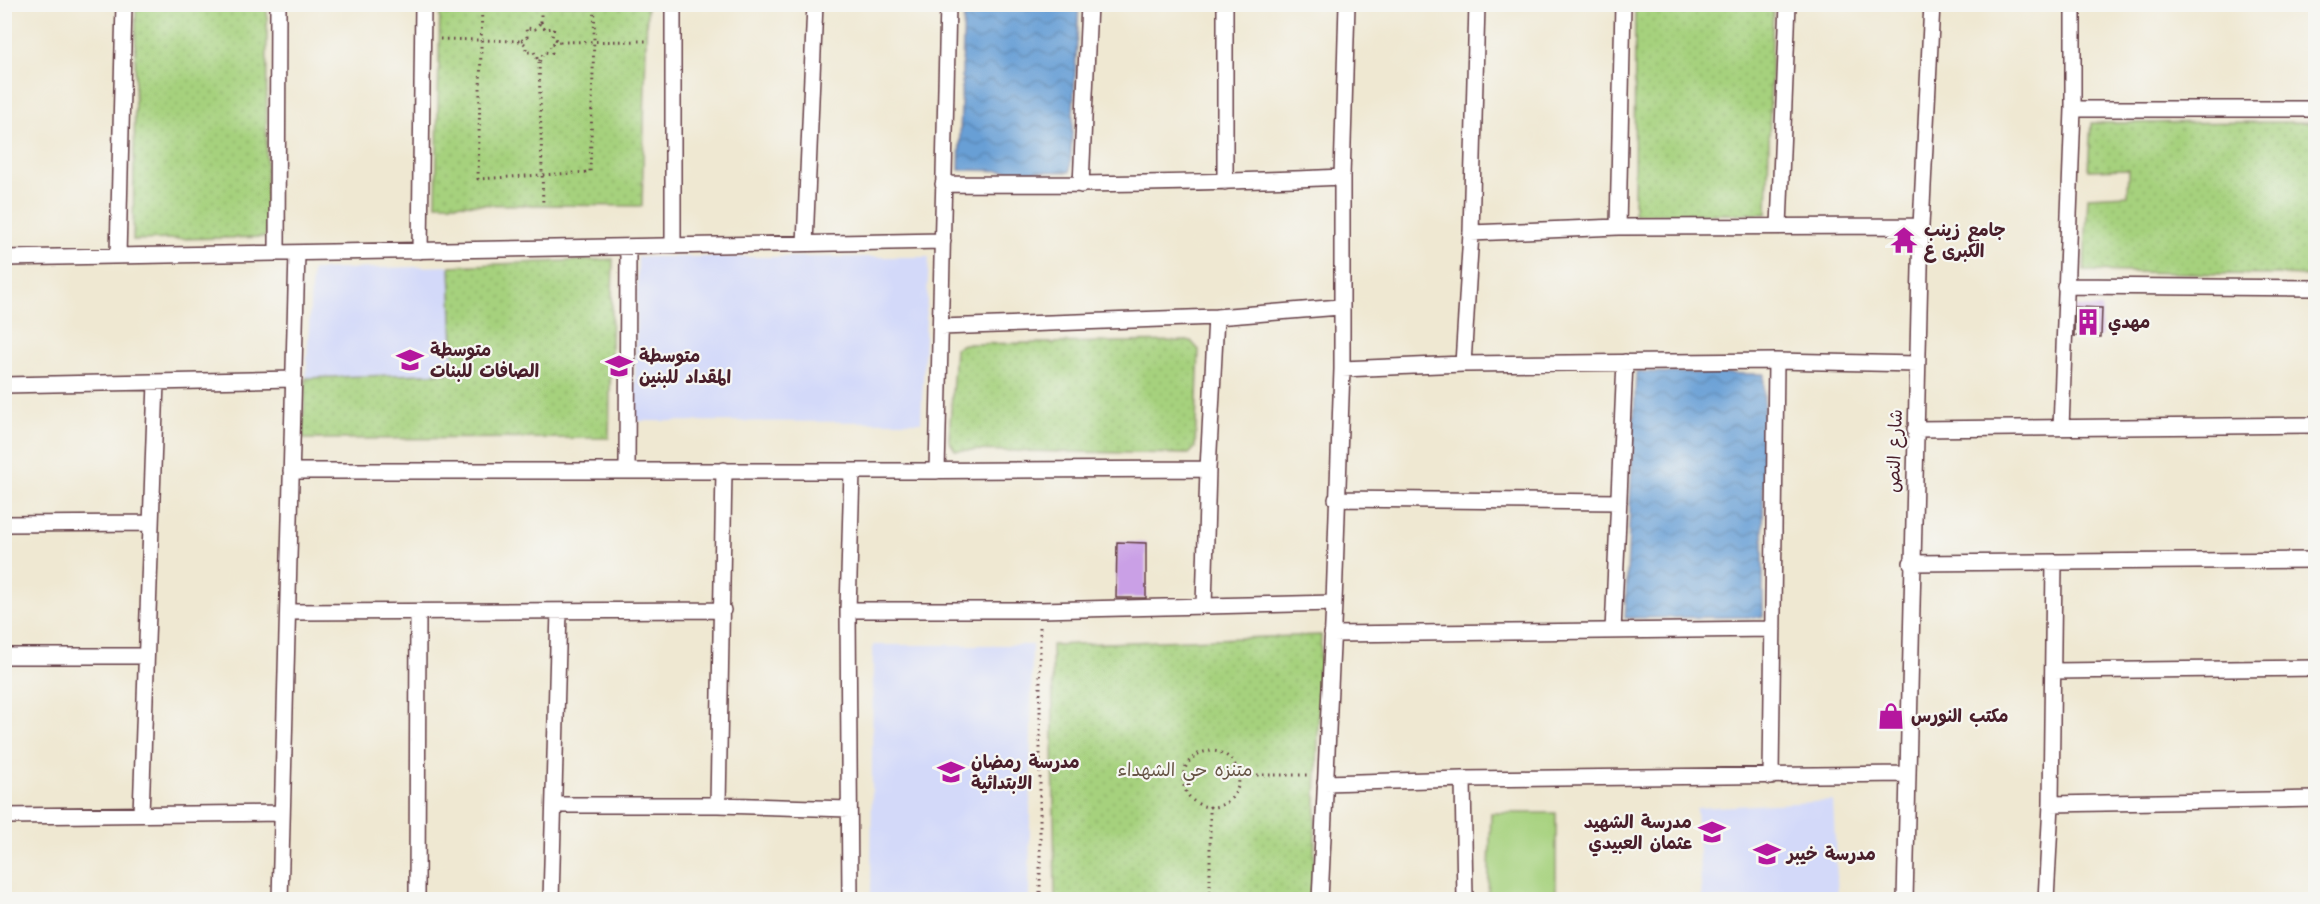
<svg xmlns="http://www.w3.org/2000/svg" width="2320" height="904" font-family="'Architects Daughter','Playpen Sans Arabic',sans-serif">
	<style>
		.built { fill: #d3d9f9 }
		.park { fill: url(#park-dots); stroke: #787854; stroke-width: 1.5 }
		.pitch { fill: #a6d17d; stroke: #787854; stroke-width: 1.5 }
		.water { fill: url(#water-waves); stroke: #585f80; stroke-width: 1.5 }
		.building { fill: #caa0e6 }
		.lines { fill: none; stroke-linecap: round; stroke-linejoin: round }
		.minor-casing { stroke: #633d44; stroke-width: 18 }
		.path { stroke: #633d44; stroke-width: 3; stroke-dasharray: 1.5 4.5; stroke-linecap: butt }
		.minor { stroke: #fff; stroke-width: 15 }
		.labels { text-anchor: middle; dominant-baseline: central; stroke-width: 4.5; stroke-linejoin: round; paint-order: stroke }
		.poi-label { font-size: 18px; font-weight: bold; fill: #4a1f2b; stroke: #f6f6f2; text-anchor: start }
		.street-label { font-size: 18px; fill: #4a1f2b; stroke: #f6f6f2 }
		.park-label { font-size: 18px; fill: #665444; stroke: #f6f6f2 }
	</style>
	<defs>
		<pattern id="park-dots" width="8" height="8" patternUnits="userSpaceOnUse" patternTransform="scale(1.5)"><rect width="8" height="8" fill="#a6d17d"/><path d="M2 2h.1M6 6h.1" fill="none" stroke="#90b36c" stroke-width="1.8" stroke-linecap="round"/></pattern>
		<pattern id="water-waves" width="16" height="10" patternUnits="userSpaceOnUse" patternTransform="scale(1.5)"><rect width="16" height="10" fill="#679fd5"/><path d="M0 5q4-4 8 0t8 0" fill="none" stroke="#5781ad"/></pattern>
	</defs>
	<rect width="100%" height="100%" fill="#f6f6f2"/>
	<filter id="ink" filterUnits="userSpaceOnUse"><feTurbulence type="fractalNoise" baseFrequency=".0167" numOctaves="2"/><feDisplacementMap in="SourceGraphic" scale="12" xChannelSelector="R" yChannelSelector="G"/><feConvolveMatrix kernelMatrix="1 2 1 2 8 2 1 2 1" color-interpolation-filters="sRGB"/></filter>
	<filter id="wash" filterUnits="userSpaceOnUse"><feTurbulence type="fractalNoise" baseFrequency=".008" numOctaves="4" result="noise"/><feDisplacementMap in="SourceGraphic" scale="24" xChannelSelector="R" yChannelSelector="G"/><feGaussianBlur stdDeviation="1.35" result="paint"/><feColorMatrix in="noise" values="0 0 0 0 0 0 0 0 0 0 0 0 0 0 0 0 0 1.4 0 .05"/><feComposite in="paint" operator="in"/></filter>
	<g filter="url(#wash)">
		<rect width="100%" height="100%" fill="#efe8d2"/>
		<path class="built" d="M638,257H929L921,422L634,421Z
			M450,266L455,373L306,378L312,270Z
			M873,645H1032L1029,899H871Z
			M1833,801L1838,899H1702L1696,808Z"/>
		<path class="park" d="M136,5L267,7L266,237L133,240Z
			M440,5H647L642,206L436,204Z
			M1635,5H1773L1767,214H1634Z
			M2315,122V276L2084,271L2088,197L2128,195L2129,169L2088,170L2091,123Z
			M613,259L609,438L302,439L306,378L454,373L450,266Z
			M1191,341L1199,350L1195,448L1189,454L955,450L949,440L955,348L964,344Z
			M1321,635L1313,899H1055L1052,645Z"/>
		<path class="pitch" d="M1491,813H1556V899H1488Z"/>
		<path class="water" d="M964,5H1079L1070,172L959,170Z
			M1636,372L1764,374L1763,617L1625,618Z"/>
		<g id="blocks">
			<path class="building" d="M2075,307L2102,308L2101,337L2074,336Z
				M1117,542L1146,543V598H1116Z"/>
		</g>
	</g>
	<g filter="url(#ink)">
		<use href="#blocks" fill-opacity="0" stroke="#633d44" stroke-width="1.5"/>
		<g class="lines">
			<defs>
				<path id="minor" d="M2073,109H2316
					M1225,182V4
					M943,184C1076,185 1209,183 1342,177
					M1081,185L1089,4
					M1779,226L1788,4
					M1618,227L1623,4
					M1471,233L1618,227L1921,226
					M805,244L815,4
					M673,246V4
					M420,251L423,4
					M277,253L278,4
					M118,256L124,4
					M4,258L943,241
					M2065,286L2316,288
					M941,327L1216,317L1340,307
					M1776,361L1917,364
					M1463,364L1471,233L1477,4
					M1342,369L1463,364L1776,361L1771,777
					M4,385L294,379
					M2061,428L2073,109V4
					M1915,429L2316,425
					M291,471H852L1208,469L1216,317
					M627,471L628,247
					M937,471L948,4
					M1336,499L1619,502
					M4,524L151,523
					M1911,563L2316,560
					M1204,606L1208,469
					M848,610H1040L1334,603
					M288,612L723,610
					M1613,631L1625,362
					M1332,634L1773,629
					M4,656H146
					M2053,671L2316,668
					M1325,783L1463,779
					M2051,804L2316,799
					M554,805H718L849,809
					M718,805L724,470
					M141,814L156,382
					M4,816L282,813
					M280,900L297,253
					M417,900L418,612
					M551,900L559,611
					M850,900L848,610L852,471
					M1320,900L1334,603L1342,369V177L1347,4
					M1465,900L1463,779L1907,774
					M1905,900L1921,226L1932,4
					M2046,900L2051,804L2054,563"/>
			</defs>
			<use href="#minor" class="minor-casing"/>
			<path class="path" d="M482,4L478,179L590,172L595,4
				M541,22L545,29L554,28L552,37L560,42L550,44L552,53L544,52L539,62L534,52H526V45L521,41L527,37L526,28L535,29Z
				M541,22V4
				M440,39L521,41
				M560,42L646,41
				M539,62L543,205
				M1040,627V900
				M1183 779a28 28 0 1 1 56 0a28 28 0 1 1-56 0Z
				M1239,775H1309
				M1210,806V900"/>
			<use href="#minor" class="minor"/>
		</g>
	</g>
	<defs>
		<symbol id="temple-bare" viewBox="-9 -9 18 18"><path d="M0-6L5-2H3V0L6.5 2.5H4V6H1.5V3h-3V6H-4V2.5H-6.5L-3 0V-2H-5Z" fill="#b5179e" stroke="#f6f6f2" stroke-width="2.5" paint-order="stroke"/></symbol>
		<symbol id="building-bare" viewBox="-9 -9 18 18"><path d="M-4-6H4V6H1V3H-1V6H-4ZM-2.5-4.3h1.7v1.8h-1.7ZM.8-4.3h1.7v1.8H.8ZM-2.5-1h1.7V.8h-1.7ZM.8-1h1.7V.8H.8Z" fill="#b5179e" stroke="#f6f6f2" stroke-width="2.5" paint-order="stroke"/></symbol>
		<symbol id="school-bare" viewBox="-9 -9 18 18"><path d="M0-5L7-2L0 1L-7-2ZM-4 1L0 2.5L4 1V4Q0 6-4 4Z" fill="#b5179e" stroke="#f6f6f2" stroke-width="2.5" paint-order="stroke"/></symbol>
		<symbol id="shop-bare" viewBox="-9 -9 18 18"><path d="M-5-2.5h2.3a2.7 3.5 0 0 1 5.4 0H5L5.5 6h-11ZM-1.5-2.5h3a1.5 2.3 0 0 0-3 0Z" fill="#b5179e" stroke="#f6f6f2" stroke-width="2.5" paint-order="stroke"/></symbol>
	</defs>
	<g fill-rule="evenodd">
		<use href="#temple-bare" x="1885" y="221" width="38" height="38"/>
		<use href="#building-bare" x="2069" y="303" width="38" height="38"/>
		<use href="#school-bare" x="391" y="341" width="38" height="38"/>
		<use href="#school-bare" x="600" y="347" width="38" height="38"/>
		<use href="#shop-bare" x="1872" y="697" width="38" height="38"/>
		<use href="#school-bare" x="932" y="753" width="38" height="38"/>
		<use href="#school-bare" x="1693" y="813" width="38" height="38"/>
		<use href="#school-bare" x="1748" y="835" width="38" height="38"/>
	</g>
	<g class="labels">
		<g class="poi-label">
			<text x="1924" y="230">جامع زينب<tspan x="1924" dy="21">الكبرى ع</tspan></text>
			<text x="2108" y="322">مهدي</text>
			<text x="430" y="350">متوسطة<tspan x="430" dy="21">الصافات للبنات</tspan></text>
			<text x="639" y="356">متوسطة<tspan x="639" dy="21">المقداد للبنين</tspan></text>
			<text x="1911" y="716">مكتب النورس</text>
			<text x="971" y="762">مدرسة رمضان<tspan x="971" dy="21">الابتدائية</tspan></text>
			<text x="1692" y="822" text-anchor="end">مدرسة الشهيد<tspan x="1692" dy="21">عثمان العبيدي</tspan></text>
			<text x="1787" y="854">مدرسة خيبر</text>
		</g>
		<g class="street-label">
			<text transform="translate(1895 451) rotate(-88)">شارع النص</text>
		</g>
		<g class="park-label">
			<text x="1185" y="770">متنزه حي الشهداء</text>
		</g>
	</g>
	<rect width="2320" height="904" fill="none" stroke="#f6f6f2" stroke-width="24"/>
</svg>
